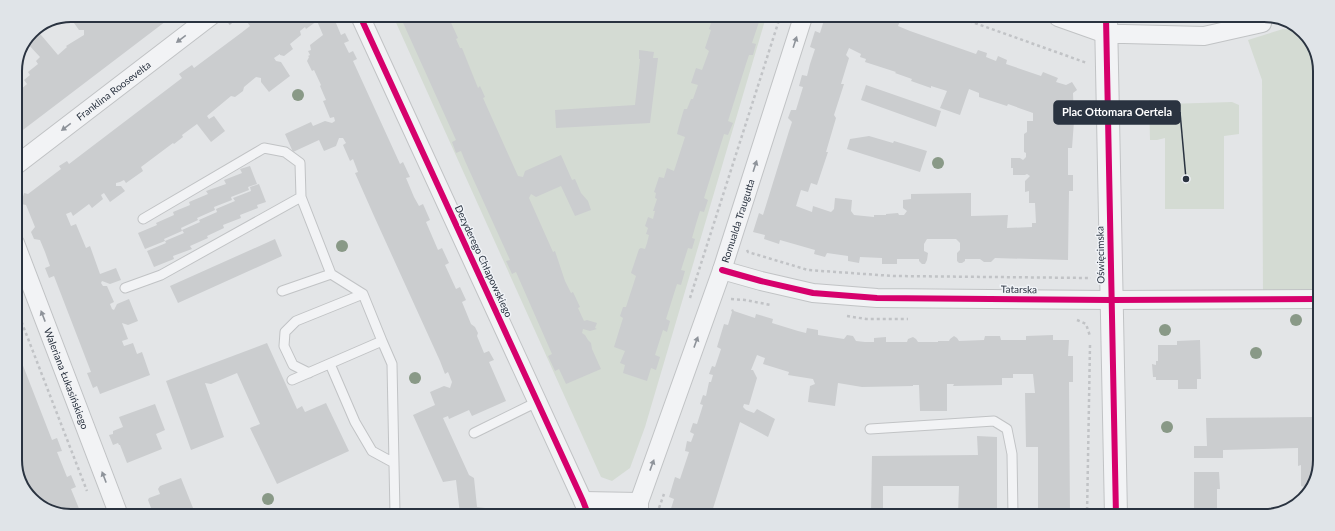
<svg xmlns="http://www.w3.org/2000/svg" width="1335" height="531" font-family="Lato,sans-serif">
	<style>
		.green { fill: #d4dbd3 }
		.building { fill: #cbcdcf; fill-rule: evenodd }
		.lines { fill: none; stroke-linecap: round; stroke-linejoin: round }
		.service-casing { stroke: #c1c3c5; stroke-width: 11 }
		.minor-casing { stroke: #c1c3c5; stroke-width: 20 }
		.tertiary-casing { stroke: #c1c3c5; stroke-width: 24 }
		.path { stroke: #c1c3c6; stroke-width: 2.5; stroke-dasharray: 3 3; stroke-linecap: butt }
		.service { stroke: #f2f3f5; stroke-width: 9 }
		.minor { stroke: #f2f3f5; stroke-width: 18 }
		.tertiary { stroke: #f2f3f5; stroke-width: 22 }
		.cycleway-casing { stroke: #f0f3f7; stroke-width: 8 }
		.cycleway { stroke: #d6006c; stroke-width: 6 }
		.tree { fill: #899987 }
		.oneway { fill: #8e939a }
		.labels { text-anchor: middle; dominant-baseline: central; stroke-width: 3; stroke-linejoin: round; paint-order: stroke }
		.street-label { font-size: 10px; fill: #2a3340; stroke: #f0f3f7 }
		.rim { fill: none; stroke: #2a3340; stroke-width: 2 }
		.leader { fill: none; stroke: #2a3340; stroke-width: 1.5 }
		.callout-dot { fill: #2a3340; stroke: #f0f3f7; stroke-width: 1.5 }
		.callout { fill: #2a3340; stroke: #2a3340; stroke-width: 1.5 }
		.callout-label { font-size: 11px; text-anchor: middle; font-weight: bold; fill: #fff }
	</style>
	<rect width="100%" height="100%" fill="#e3e5e7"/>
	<path class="green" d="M393,16L766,17L645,427L630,468L612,481L601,477Z
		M1283,29L1299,30L1309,37L1320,67L1318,298L1263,297L1262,80L1248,40Z
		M1149,100L1157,101L1167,104L1232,102L1239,105V134L1224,136V209H1165V138L1157,140H1150Z"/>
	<path class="building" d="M71,15H98L97,19H100L104,15H174L15,136V90L19,91L27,84L24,80L30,75L28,72L38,64L36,61L40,57L26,42L31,31L36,29L58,55L67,47L66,46L84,35V30H79L69,16Z
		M263,15L333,16L341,35L345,33L349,41L344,43L349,53L353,51L357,59L353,61L400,164L403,162L410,177L406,178L414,197L419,206L423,204L430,220L426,222L438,250L442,248L449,263L445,265L456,289L460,287L466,300L462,302L471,324L475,327L478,333L477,336L484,353L489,351L494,360L489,362L506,401L472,416L469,410L449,419L448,416L443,418L469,475L474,478L477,507L501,510V514H460L456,480L443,482L413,415L435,405L430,392L444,386L450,388L452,382L448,372L445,374L440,361L374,216L355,173L358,172L353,159L350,161L343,145L346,143L343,138H339L336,146L324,151L319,140L293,152L285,134L311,122L313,126L325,121L332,123L335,121L334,117L330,118L323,101L326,100L320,86L321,85L314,70L312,71L307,61L309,57L308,56L310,55L308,51L311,50L310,45L323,35L317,21L306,29L305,27L300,31L301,35L290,44L293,49L284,56L280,55V54L274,58L276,61L281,62L290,76L269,92L261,82V78L256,77L244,87L243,91L235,97L231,96L207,116L209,119L214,116L225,131L211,142L197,124L182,135L183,137L174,144L173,143L141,167L143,171L126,183L124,180L120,182L116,183V186H121L125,191L110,202L104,193L101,195L103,199L92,208L89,204L73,216L71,212L66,214L71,226L76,224L86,248L90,246L100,274L116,268L121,280L110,284L102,281L101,283L103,286H107L114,302L110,304L112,309L114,310L117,304L129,299L138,321L128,325L122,323L128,339L122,341L124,346L133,343L137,354L142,352L150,375L100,394L97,386L93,388L87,373L91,372L54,276L49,278L45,268L50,266L45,252L40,240L34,239L31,232L35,227L26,205L21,204L24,193L28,194L61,169L59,166L67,161L69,164L182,78L179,74L192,65L194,68L241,33L250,26L247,22L254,16L258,21L263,16Z
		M400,16H448L458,38L456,39L460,48H462L478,88L480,86L485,97L483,98L518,176L523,177L525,171L561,155L572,180L575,179L581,193L588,201L591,210L575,216L561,186L536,197L531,194L529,198L553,252L555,251L565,281L571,293L573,292L580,307L578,308L584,321L587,320L597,323L595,328L597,329L590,331L583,329L582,333L585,335L588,340L591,343L592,349L601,369L566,384L559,369L555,371L548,356L552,354L516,272L512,274L506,261L510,260L465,161L461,151L456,153L452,142L456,140Z
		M716,17H766L764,21L760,19L752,43L756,44L753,55H749L746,64L728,121L733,123L728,135L724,134L704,198L708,200L704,212L700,211L696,224L692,238L695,239L692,249L688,248L681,270L685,271L681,285L677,284L666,319L670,321L667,332L663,330L655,355L660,357L656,370L651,368L647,381L623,373L625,365L620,363L625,351L614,347L623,318L620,316L623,307H626L636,276L631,273L639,249L641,248L645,249L647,243L649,235L646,234L648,228L645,226L648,217L653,219L655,211H653L657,199L655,198L656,193L654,192L659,177L664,178L667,168L674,171L685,137L677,134L679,126L684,109H687L691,99H693L698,85L691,83L696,68L702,70L709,51L705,48L711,30L709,29L712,20L714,21Z
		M825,17H872L887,22L889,17L900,21L898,26L910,31L976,54L978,50L987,53L986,57L996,61L998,56L1007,60L1006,64L1041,76L1043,72L1058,78L1056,82L1066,85L1072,82L1077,90L1073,93L1074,121L1072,148H1068V175H1073V191H1069L1068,260L995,258L991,262H984L980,259H965V261L962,263H959L957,261V253L960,250V243L956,239H927L924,244V251L928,253L927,260L925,264H922L919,261V259H897V264H882V258L860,257L859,263L848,261V256L827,253L825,257L814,254L815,250L780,240L779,244L764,239L765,235L753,232L759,213L763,215L789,131L792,122L788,118L791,110H796L803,87L799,86L802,75L807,76L810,64L815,49L810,47L815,31L820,33ZM849,48L861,54L860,57L866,59L865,62L896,72L895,73L912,79L911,81L931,88V86L947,91L940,108L960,115L969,89L979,93V97L1007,106L1008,104L1033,113V121H1027V132L1024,134V152L1026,153V157L1023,160L1020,158H1011V168H1013V175H1025L1027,174L1030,176L1025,181V192L1029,191V203H1035L1036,223H1032V227L1007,228L1008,215L971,216V193L911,194V199L903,200V208L907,211L904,215H899L898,213L886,214V215H874V217L854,215L851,211L852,200L835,198L834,209L831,212L813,206L812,212L796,206L801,190L808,192L811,183L817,185L828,152H826L836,118L834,115L844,84H841L849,58L846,55Z
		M639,50L654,52L653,58H658L650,123L556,128L555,110L635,105L640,59H639Z
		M866,85L941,111L936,127L861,100Z
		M869,136L893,143L894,141L927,151L920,172L847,149L850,139Z
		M250,166L257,184L248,187L249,190L231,197L232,200L214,207L215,210L197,218L198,220L181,228L182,231L164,239L165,241L145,249L138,233L157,225L156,223L174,215L173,212L190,205L189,202L208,194L206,191L226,184L224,180L242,173L240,169Z
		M259,184L266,202L257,205L258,208L240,215L241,218L223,225L224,228L207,236L208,238L190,246L192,249L173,256L174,259L154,267L147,251L166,243L165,241L184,233L182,230L200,222L199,220L217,212L216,209L235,201L233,198L251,191L250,187Z
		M275,239L282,256L178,303L170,286Z
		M733,309L734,311L755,318L756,314L773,319L772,323L798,331L806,333L807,328L818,330V335L844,339L847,335L853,336L856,341L865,342H874V338L886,337V342H907L908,339L913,337L916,339L918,342H938V341H949L950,339L954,336L957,338L959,341L984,340L985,336H1000L1001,340H1026V336L1053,335V340H1069L1068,356H1073V382H1069L1070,516L1038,515V447H1026L1025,393H1035L1033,374H1013V378H1002V385L953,386L954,384H947V411H920L919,385H913V386L862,387L838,383L835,406L808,402L810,386L815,384L813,379L788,375L789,372L763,364L765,358L757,355L751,370H753L757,378L749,405L744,404L743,407L746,410L754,413L757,409L775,419L768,437L740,422L711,515H669L674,499L669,497L675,477L680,479L689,452L685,451L687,441L691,442L694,434L690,432L693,423L697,424L703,405L700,404L703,395L706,396L709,382H711L713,375L709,374L712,366L715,367L721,349L717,347L724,324L728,325L732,312L731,310Z
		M1200,340L1201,379H1197V389H1178V380H1156V377H1153L1152,364L1156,365V361H1158V345H1177V341Z
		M267,343L297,409L302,406L305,412L326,403L349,451L277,484L250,428L260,424L237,373L211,384L205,383L224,437L191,450L166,381Z
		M15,345L52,440L57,438L62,451L57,452L67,477L71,475L76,487L71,489L80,511L87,513H53L28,495L15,464Z
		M155,404L165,430L156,434L162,449L127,463L120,445H119L118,443L113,445L109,435L113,434V431L123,427L119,417Z
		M1315,417V471H1317V478L1304,495V487L1301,486V465L1298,466V448L1223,450V458H1194V446H1207L1206,418Z
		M977,436L997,437V515H958L959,486H883V515H871L872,456L978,455Z
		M1194,472H1219L1220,489H1217V516H1194Z
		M181,478L195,513H153L148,500L149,498L160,494L158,489L160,486Z"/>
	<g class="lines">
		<defs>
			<path id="service" d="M143,219L264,148L285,152L300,163L301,197
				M125,288L161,275L301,197L331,274
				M282,291L331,274L363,294L382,341
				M330,364L355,422L372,451L394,463
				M309,373L293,365L284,346L285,332L296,321L363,294
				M292,380L382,341L392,364L395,514
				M870,429L994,421L1007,429L1012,454L1013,515
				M474,433L537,402"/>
			<g id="minor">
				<path d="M360,16L583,501L588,514"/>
				<path d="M1058,17L1106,34H1124L1204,36L1262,23L1263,18"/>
				<path id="s1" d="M15,166L212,15"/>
				<path id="s2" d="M15,243L118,513"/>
				<path d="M722,270L761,281L813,293L877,298L1111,300L1318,299"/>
				<path d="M583,501L639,502"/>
				<path id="s3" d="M639,514V502L722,270L803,17"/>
			</g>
			<path id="tertiary" d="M1106,18L1116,516"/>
		</defs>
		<use href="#service" class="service-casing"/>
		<use href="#minor" class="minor-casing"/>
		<use href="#tertiary" class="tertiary-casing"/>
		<path class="path" d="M958,17L1087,63
			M229,24L240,15
			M21,184L15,211L21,225
			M747,250L748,252L808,270L893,276L1091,278
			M690,298L780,17
			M731,299L745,300L771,305
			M15,305L87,491
			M847,316L866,319H908
			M1077,320L1086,324L1090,336
			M659,508L664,494
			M1087,516L1090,345"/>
		<use href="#service" class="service"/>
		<use href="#minor" class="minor"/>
		<use href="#tertiary" class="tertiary"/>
		<defs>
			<path id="cycleway" d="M360,16L583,501L588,514
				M1106,18L1116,516
				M722,270L761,281L813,293L877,298L1111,300L1318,299"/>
		</defs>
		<use href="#cycleway" class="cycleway-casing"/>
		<use href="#cycleway" class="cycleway"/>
	</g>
	<g class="tree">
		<circle cx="298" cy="95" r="6"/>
		<circle cx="938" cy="163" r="6"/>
		<circle cx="342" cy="246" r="6"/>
		<circle cx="1296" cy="320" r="6"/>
		<circle cx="1165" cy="330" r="6"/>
		<circle cx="1256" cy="353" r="6"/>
		<circle cx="415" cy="378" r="6"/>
		<circle cx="1167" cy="427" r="6"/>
		<circle cx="268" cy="499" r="6"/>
	</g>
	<defs><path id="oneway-solid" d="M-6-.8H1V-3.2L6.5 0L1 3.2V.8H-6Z"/></defs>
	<g class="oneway">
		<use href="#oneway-solid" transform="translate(181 39) rotate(143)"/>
		<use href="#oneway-solid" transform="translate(795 42) rotate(-72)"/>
		<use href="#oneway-solid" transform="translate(66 127) rotate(143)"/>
		<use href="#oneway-solid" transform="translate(755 166) rotate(-72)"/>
		<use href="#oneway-solid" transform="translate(43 316) rotate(-111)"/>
		<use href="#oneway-solid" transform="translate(696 342) rotate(-70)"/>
		<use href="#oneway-solid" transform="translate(652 465) rotate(-70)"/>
		<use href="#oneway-solid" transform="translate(104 477) rotate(-111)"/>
	</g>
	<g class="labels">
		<g class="street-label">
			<text stroke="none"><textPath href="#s1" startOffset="124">Franklina Roosevelta</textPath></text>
			<text stroke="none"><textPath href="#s3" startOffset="310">Romualda Traugutta</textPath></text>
			<text transform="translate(1100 255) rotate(-91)">Oświęcimska</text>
			<text transform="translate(484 261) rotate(65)">Dezyderego Chłapowskiego</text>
			<text transform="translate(1019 289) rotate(1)">Tatarska</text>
			<text stroke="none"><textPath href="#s2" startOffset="145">Waleriana Łukasińskiego</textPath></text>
		</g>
	</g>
	<path d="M0 0H1335V531H0ZM71 22H1264A49 49 0 0 1 1313 71V460A49 49 0 0 1 1264 509H71A49 49 0 0 1 22 460V71A49 49 0 0 1 71 22Z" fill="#e0e4e8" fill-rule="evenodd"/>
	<path class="rim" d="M71 22H1264A49 49 0 0 1 1313 71V460A49 49 0 0 1 1264 509H71A49 49 0 0 1 22 460V71A49 49 0 0 1 71 22Z"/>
	<path class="leader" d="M1186 179L1180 112"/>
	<circle class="callout-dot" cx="1186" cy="179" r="4"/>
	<rect class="callout" x="1054" y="101" width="126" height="23" rx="4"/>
	<g class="callout-label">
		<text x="1117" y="116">Plac Ottomara Oertela</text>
	</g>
</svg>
